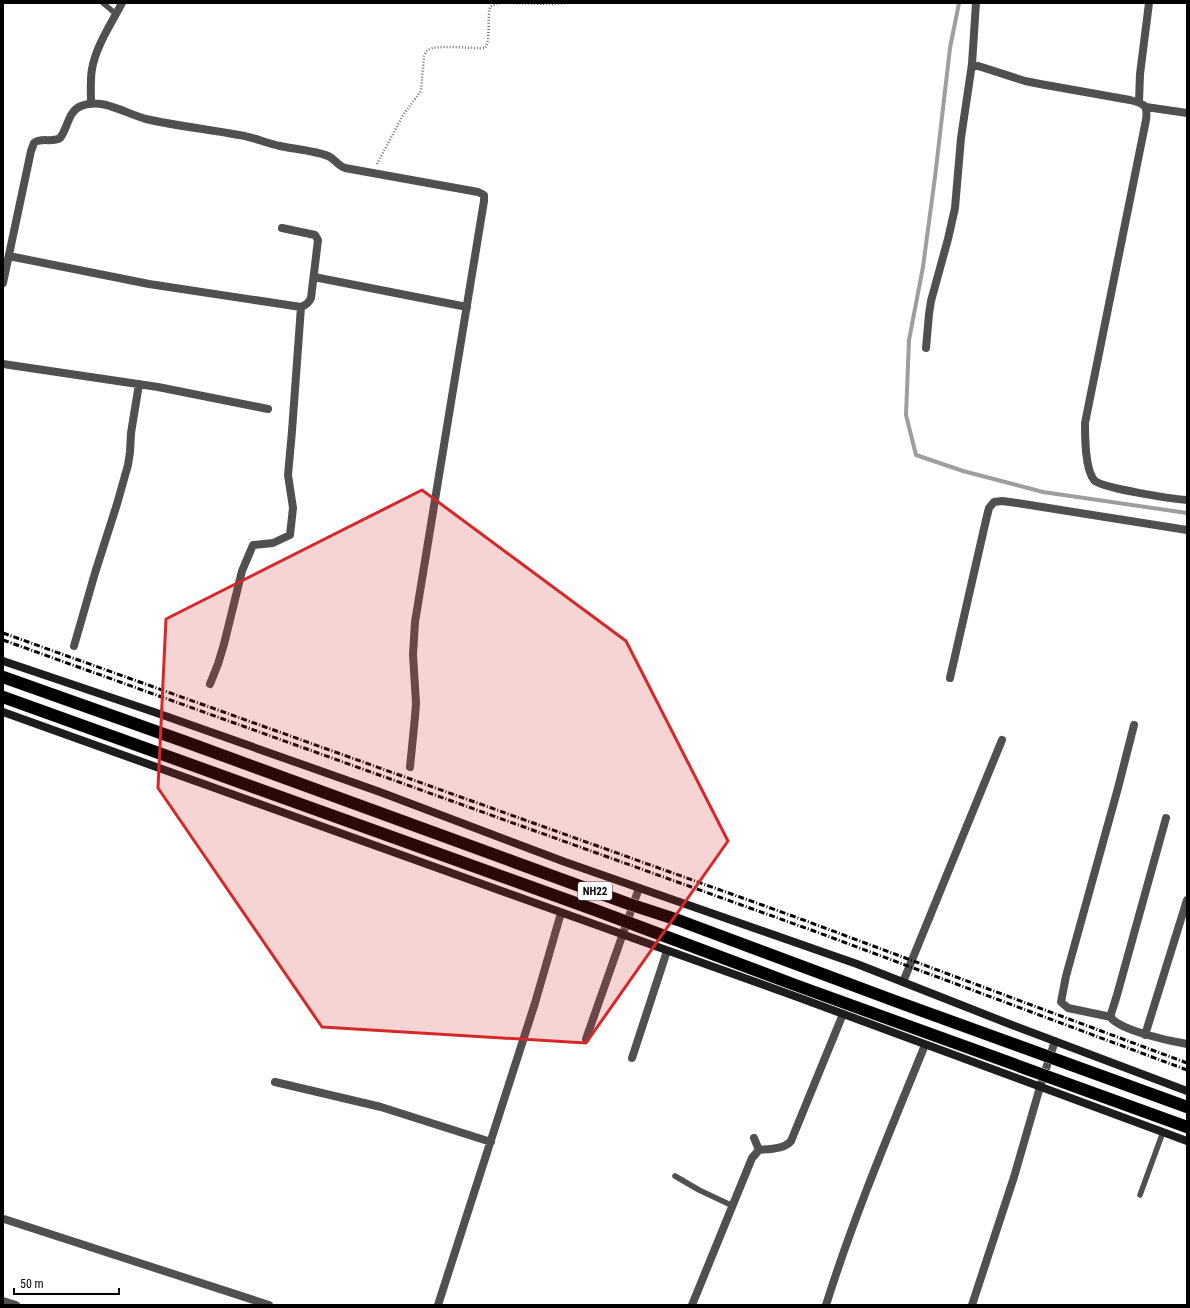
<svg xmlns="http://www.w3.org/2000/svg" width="1190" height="1308" font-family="'Roboto Condensed',sans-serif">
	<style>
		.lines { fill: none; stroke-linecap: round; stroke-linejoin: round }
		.stream { stroke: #9e9e9e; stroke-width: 4 }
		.path { stroke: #727272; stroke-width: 2.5; stroke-dasharray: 1 2; stroke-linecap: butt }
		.lane { stroke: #505050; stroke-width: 5.5 }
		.street { stroke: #505050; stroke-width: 8 }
		.secondary { stroke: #1d1d1d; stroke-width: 8 }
		.rail { stroke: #000; stroke-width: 3; stroke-dasharray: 6 2 1 2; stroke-linecap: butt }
		.highway-bridge-casing { stroke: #dbdbdb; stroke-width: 13; stroke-linecap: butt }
		.highway-bridge { stroke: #000; stroke-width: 12 }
		.marked { fill: #d62828; fill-opacity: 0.2; stroke: #d62828; stroke-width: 3; stroke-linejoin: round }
		.labels { text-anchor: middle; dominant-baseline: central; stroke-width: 4; stroke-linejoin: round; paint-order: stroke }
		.shield { fill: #fff; stroke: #4c4c4c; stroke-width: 1 }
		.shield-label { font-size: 11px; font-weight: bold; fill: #000 }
	</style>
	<rect width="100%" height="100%" fill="#fff"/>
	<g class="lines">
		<path class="stream" d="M959,3L950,48L935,177L923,267L909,340L906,415L916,455L963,471L1043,492L1187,513"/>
		<path class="path" d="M507,3L556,4L565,3
			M377,164L403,115L421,91L424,56C425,54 426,51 428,50C435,44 474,49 485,48C491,38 487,19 490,7L495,4L500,3"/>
		<path class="lane" d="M103,3L116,14
			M675,1176L699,1190L733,1206
			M1140,1195L1163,1132"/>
		<path class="street" d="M972,64L1025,81L1040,84L1130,100C1145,104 1148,105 1146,120L1085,423C1085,437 1085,469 1094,480C1100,488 1173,499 1187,500
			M1139,102L1140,74L1149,3
			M91,104C91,93 90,80 92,69C96,46 111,24 122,3
			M1146,107L1187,113
			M9,256L149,284L301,307C306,305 309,303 311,298L318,240L315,235L282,228
			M314,277L467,307
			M3,283L31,151L34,143C41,137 52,143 60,138C68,128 68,111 81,106C102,97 126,114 146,119C176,126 208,129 239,135C253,137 266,143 280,146C294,149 316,151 328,156C335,159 338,166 345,168L478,192L484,195V201L415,622L413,655L416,703L415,717L410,767
			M926,348L929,314L931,301L948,239L955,208L961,138L972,64L976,3
			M3,364L158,387L268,409
			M74,646L95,573L117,504L128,465L130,452L131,433L139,384
			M950,678L986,520L989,508L994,502L1002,501L1017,503L1187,530
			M210,684L218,664L224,644L242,571L253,545L273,543L290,535L293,508L288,475L292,431L301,307
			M1166,818L1117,995L1111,1014V1018C1123,1031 1169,1041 1187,1044
			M903,982L1002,740
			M1111,1017L1068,1008L1061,1002L1066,976L1118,788L1134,725
			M1145,1035L1187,900
			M586,1039L639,888
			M632,1058L667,951
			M275,1082L381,1107L491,1142
			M754,1138L759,1150
			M4,1219L269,1305
			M3,1301L16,1305
			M438,1305L535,1003L561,913
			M692,1305L752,1158L759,1150C769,1149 785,1149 791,1141L843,1014
			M826,1305C854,1216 890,1131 925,1045
			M972,1305L1014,1177L1040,1087L1055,1041"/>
		<path class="secondary" d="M3,661L154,712L380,792L565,862L857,964L1012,1025L1187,1091
			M3,712L800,998L1187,1141"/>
		<path class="rail" d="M3,633L790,915L1187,1063
			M3,640L814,931L1187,1070"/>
		<defs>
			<path id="highway-bridge" d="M3,677L186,742L629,904L678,920L895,1001L1187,1107
				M3,697L595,910L798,986L1187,1127"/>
		</defs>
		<use href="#highway-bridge" class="highway-bridge-casing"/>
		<use href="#highway-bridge" class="highway-bridge"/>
	</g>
	<path class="marked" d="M422,490L626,641L728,841L586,1043L322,1027L158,788L166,619Z"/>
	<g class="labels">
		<rect class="shield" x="578" y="882" width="34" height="18" rx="3"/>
		<g class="shield-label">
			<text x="595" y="891">NH22</text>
		</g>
	</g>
	<rect width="1190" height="1308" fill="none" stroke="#000000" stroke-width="8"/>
	<path d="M14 1288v6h105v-6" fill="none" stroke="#000000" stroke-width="2"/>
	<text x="20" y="1288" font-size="12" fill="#000000" stroke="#ffffff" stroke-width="3" paint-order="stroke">50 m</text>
</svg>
